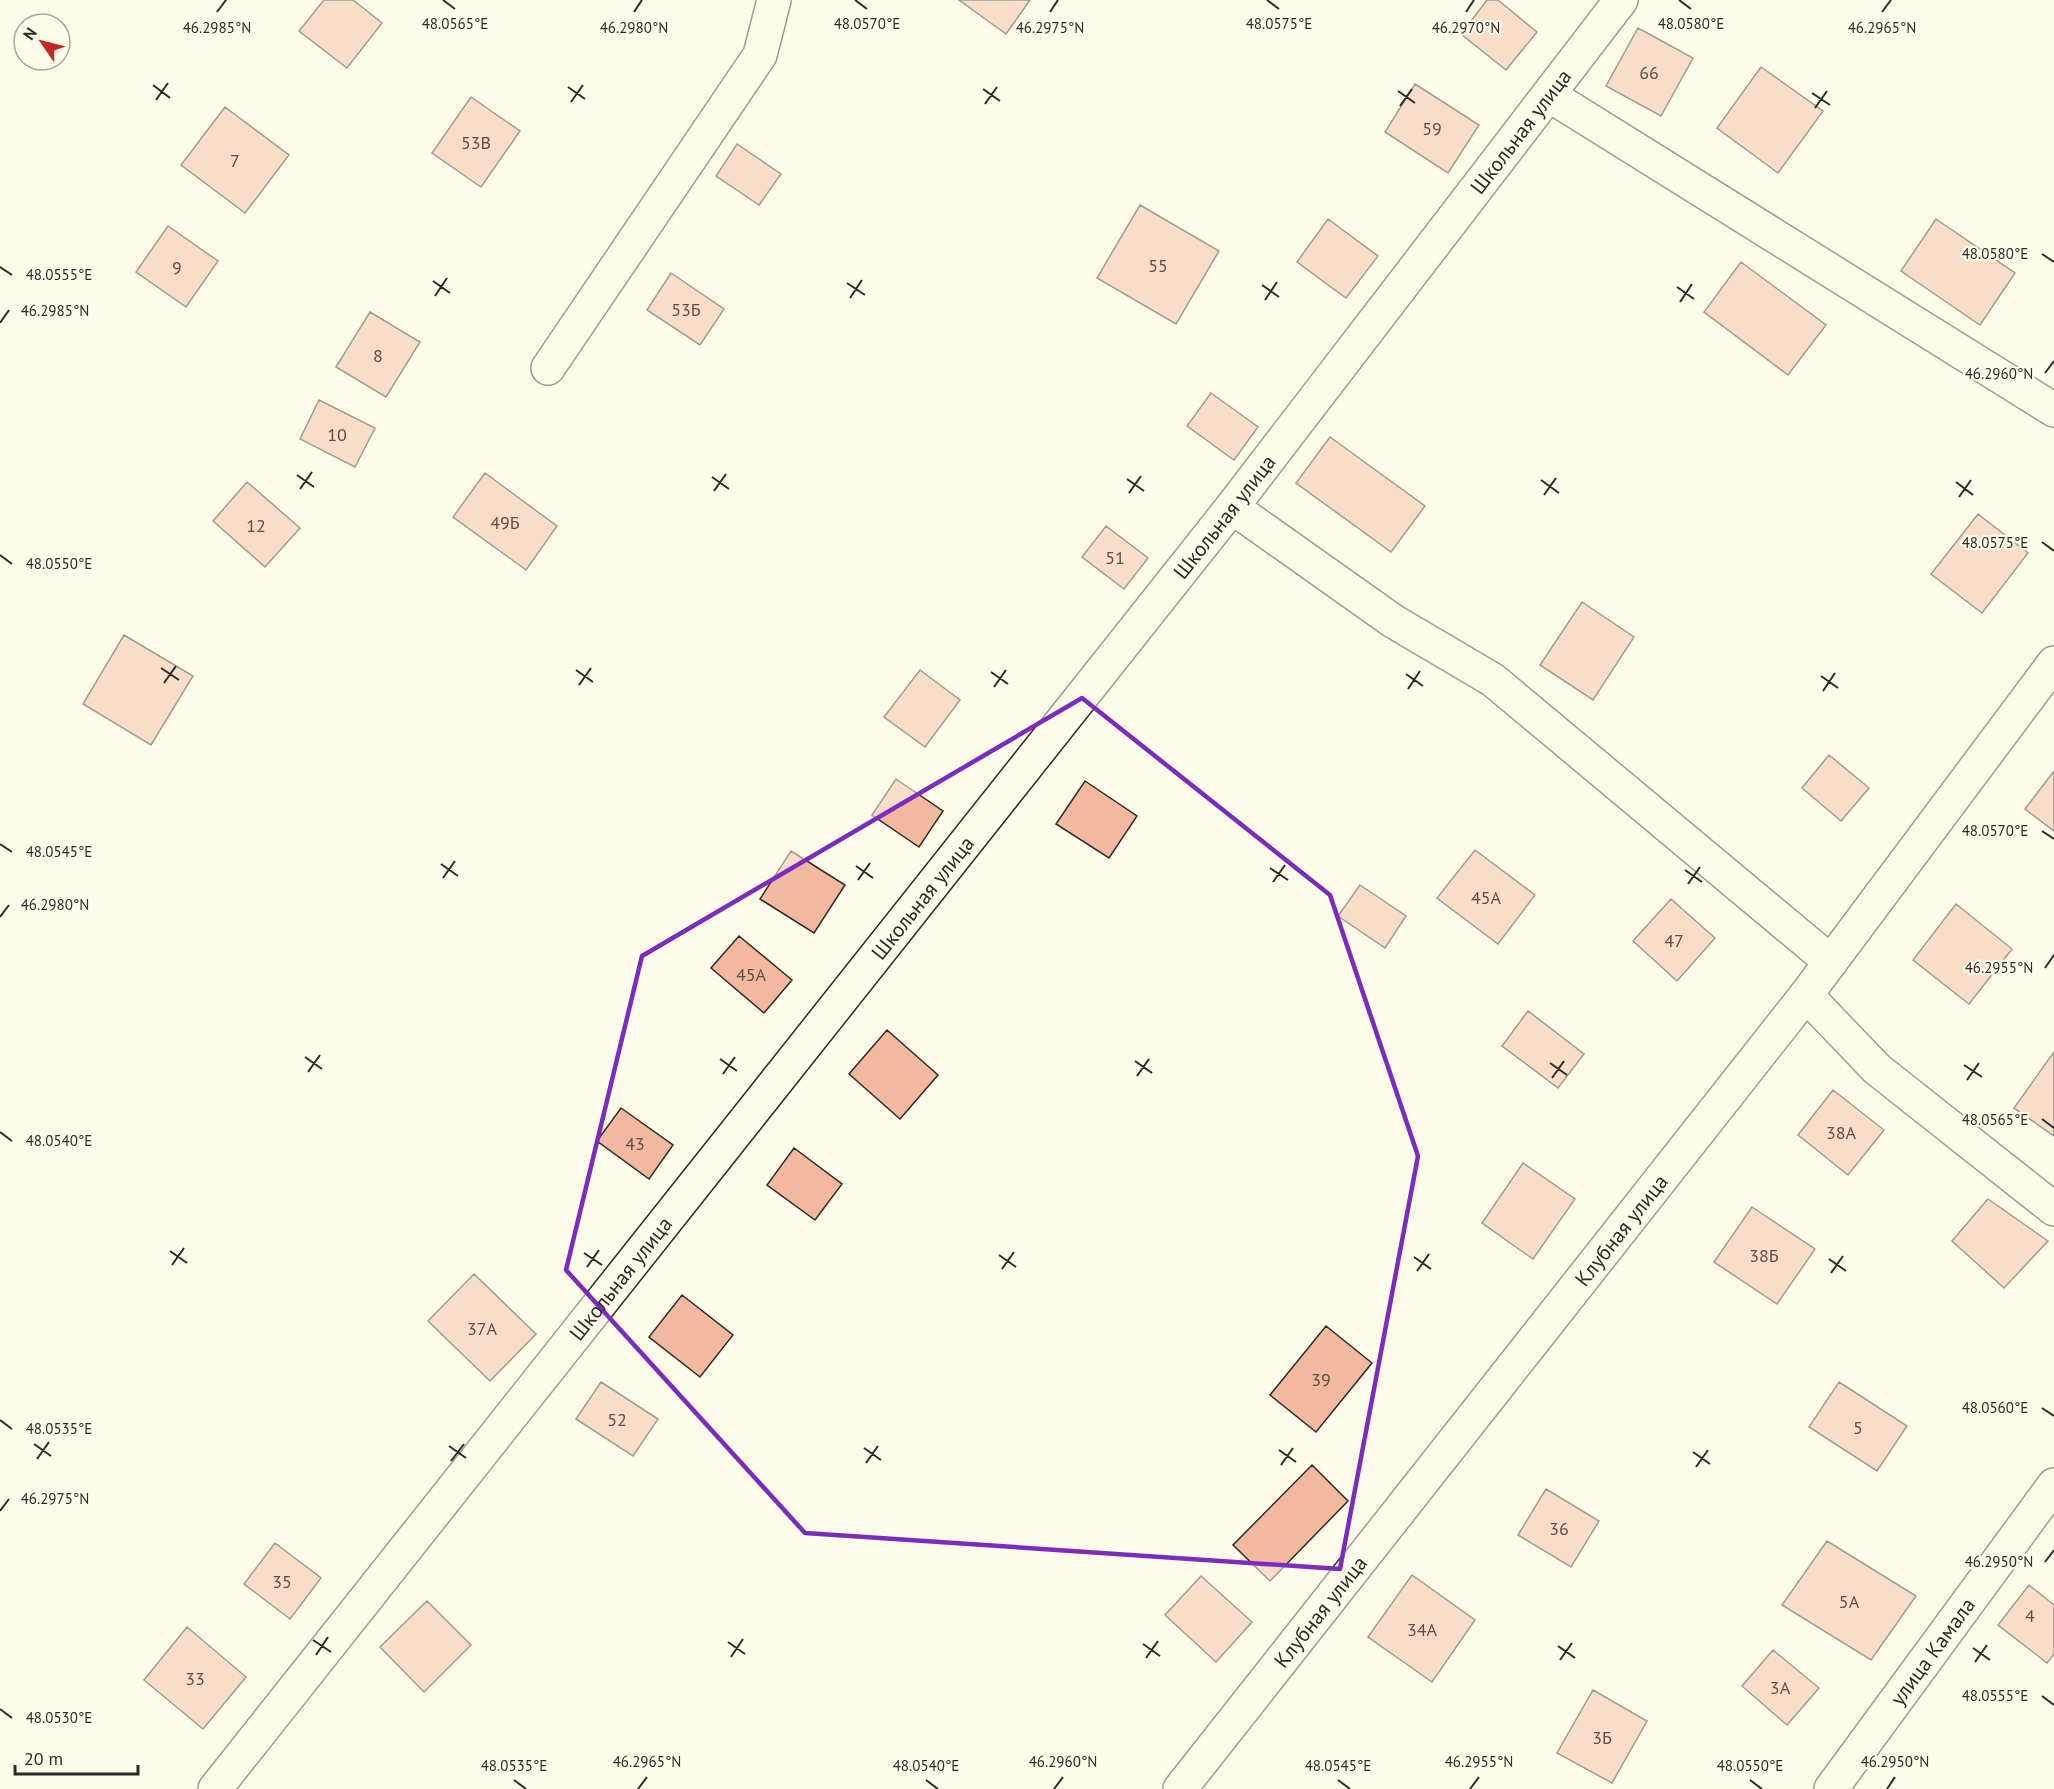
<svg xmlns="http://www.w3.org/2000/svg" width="2054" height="1789" font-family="'PT Sans',sans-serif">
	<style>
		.building { fill: #f2b8a0; stroke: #2b2b2b; stroke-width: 1.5 }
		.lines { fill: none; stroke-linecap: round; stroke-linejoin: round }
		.minor-casing { stroke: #2b2b2b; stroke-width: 36 }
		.minor { stroke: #fdfbea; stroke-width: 33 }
		.marked { fill: none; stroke: #7b2cbf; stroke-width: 4.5; stroke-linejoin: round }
		.ticks { fill: none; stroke: #2b2b2b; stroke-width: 2 }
		.labels { text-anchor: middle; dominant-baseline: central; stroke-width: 4.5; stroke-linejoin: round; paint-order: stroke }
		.number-label { font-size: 18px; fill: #5d4e48 }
		.street-label { font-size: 21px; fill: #2b2b2b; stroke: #fdfbea }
		.ticks-label { font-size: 15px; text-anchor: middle; fill: #2b2b2b; stroke: #fdfbea; stroke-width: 4.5; stroke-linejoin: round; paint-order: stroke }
	</style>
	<rect width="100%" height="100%" fill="#fdfbea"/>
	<path class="building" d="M324,0H353L382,23L347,68L299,31Z
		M959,0H1030L1006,34Z
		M1487,0H1498L1537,32L1506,70L1461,34Z
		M1638,28L1693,58L1661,116L1606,86Z
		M1761,67L1823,111L1778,173L1717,128Z
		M1415,84L1479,125L1448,173L1385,132Z
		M471,97L520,131L481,187L432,153Z
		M225,107L289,155L245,213L181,165Z
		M737,144L781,174L759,205L716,176Z
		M1140,205L1219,251L1176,324L1097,278Z
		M1328,219L1378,256L1346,298L1297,262Z
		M1936,219L2015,273L1980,325L1901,271Z
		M168,226L218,261L186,307L136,272Z
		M1741,262L1826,325L1788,375L1704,312Z
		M671,273L724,309L700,345L647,310Z
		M370,312L420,342L386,397L336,367Z
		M1211,393L1258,427L1234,460L1187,426Z
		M319,400L375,428L355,467L300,439Z
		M1330,437L1425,506L1391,552L1296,483Z
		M485,473L557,526L526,570L453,517Z
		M247,482L300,528L265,567L213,521Z
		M1978,514L2028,553L1982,613L1931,574Z
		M1106,526L1148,558L1124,589L1082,557Z
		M1582,602L1634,637L1593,700L1540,665Z
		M124,635L193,676L151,745L83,704Z
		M920,670L960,700L925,747L884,717Z
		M1829,755L1869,788L1841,821L1802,788Z
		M2054,771V831L2025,809Z
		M896,779L943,811L919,847L872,815Z
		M1085,781L1137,816L1109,858L1056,824Z
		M1475,850L1535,895L1498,944L1437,898Z
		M791,851L845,885L814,933L760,899Z
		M1360,885L1406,916L1385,948L1338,916Z
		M1671,899L1715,938L1677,981L1633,941Z
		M1956,904L2012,949L1969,1004L1913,960Z
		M739,936L792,980L764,1013L711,968Z
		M1528,1011L1584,1054L1558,1088L1502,1046Z
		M887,1030L938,1075L900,1119L849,1074Z
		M2054,1052V1136L2014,1108Z
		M1833,1090L1884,1130L1848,1175L1798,1135Z
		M621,1108L673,1145L649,1179L597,1141Z
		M794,1148L842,1184L815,1220L767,1185Z
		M1523,1163L1575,1199L1533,1259L1482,1223Z
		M1988,1199L2048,1241L2004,1288L1952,1241Z
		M1752,1207L1815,1249L1777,1304L1714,1262Z
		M474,1274L536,1334L490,1381L428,1321Z
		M682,1295L733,1335L700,1377L649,1337Z
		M1326,1326L1372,1363L1316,1432L1270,1395Z
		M601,1382L658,1419L633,1456L576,1419Z
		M1839,1382L1907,1426L1877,1471L1809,1427Z
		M1312,1465L1348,1501L1270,1581L1233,1545Z
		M1546,1489L1599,1521L1571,1567L1518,1535Z
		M1827,1541L1916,1596L1871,1660L1782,1605Z
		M275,1543L321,1578L290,1619L244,1584Z
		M1412,1575L1475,1620L1432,1682L1368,1637Z
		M1201,1576L1252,1622L1216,1662L1165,1615Z
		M2029,1585L2054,1605V1654L2047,1663L1998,1625Z
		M427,1601L471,1645L424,1692L380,1647Z
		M187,1627L246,1677L203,1729L144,1680Z
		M1773,1650L1819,1688L1787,1725L1742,1686Z
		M1593,1690L1647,1721L1612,1783L1557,1753Z"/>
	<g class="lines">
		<defs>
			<g id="minor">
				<path d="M1549,95L2054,410"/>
				<path d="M548,368L760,55L774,0"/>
				<path d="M1232,507L1393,621L1493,680L1831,962"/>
				<path d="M1806,995L1877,1069L2054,1209"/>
				<path id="s1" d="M215,1789L1232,507L1621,0"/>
				<path id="s2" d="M1180,1789L1806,995L2054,663"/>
				<path id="s3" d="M1831,1789L2054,1485"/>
			</g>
		</defs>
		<use href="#minor" class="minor-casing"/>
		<use href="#minor" class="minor"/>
	</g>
	<path d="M0 0H2054V1789H0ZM1082,698L1330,895L1418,1156L1340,1569L805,1533L566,1270L642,956Z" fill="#fdfbea" fill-opacity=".55" fill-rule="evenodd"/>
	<path class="marked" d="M1082,698L1330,895L1418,1156L1340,1569L805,1533L566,1270L642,956Z"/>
	<path class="ticks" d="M443,0L455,9M855,0L867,9M1267,0L1279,9M1679,0L1691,9M217,12L226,0M634,12L642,0M1050,12L1058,0M1466,12L1474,0M1882,12L1891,0M153,85L170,98M568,87L585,99M983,89L1000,101M1398,91L1415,103M1812,93L1830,105M156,100L168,83M571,102L583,85M985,104L997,87M1400,106L1412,89M1815,108L1827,91M2042,254L2054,262M0,267L12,275M433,281L450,293M847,283L865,295M1262,285L1279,297M1677,287L1694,299M435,296L447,278M850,298L862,280M1265,300L1277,282M1680,302L1692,284M0,323L9,310M2045,373L2054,361M297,475L314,487M712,477L729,489M1127,479L1144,491M1541,480L1559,493M1956,482L1973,495M300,489L312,472M714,491L726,474M1129,493L1141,476M1544,495L1556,478M1959,497L1971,480M2042,542L2054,551M0,555L12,564M161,668L179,680M576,670L593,682M991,672L1008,684M1406,674L1423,686M1821,676L1838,688M164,683L176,666M579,685L591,668M994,687L1006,670M1408,689L1420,671M1823,691L1835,673M2042,831L2054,839M0,844L12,852M441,864L458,876M856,866L873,878M1270,868L1288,880M1685,870L1702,882M443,878L455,861M858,880L870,863M1273,882L1285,865M1688,884L1700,867M0,917L9,905M2045,968L2054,955M305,1057L322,1069M720,1059L737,1071M1135,1061L1152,1073M1550,1063L1567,1075M1964,1065L1982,1077M308,1072L320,1055M723,1074L735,1057M1137,1076L1149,1059M1552,1078L1564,1061M1967,1080L1979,1063M2042,1119L2054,1128M0,1132L12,1141M170,1251L187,1263M584,1253L602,1265M999,1255L1016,1267M1414,1257L1431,1269M1829,1259L1846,1271M172,1265L184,1248M587,1267L599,1250M1002,1269L1014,1252M1417,1271L1429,1254M1831,1273L1843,1256M2042,1408L2054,1416M0,1420L12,1429M34,1444L51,1456M449,1446L466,1458M864,1448L881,1460M1279,1450L1296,1462M1693,1452L1710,1464M37,1459L49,1442M451,1461L464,1444M866,1463L878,1446M1281,1465L1293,1448M1696,1467L1708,1450M0,1511L9,1499M2045,1562L2054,1550M313,1640L331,1652M728,1642L745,1654M1143,1644L1160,1656M1558,1646L1575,1658M1973,1648L1990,1660M316,1655L328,1637M731,1657L743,1639M1146,1658L1158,1641M1560,1660L1572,1643M1975,1662L1987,1645M2042,1696L2054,1705M0,1709L12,1718M514,1780L526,1789M926,1780L938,1789M1338,1780L1350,1789M1750,1780L1762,1789M638,1789L647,1777M1054,1789L1063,1777M1470,1789L1479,1777M1887,1789L1895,1777"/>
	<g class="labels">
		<g class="number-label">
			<text x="1649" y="72">66</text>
			<text x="1432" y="128">59</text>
			<text x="476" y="142">53В</text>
			<text x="235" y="160">7</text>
			<text x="1158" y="265">55</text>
			<text x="177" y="267">9</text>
			<text x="686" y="309">53Б</text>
			<text x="378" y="355">8</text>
			<text x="337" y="434">10</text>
			<text x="505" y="522">49Б</text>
			<text x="256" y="525">12</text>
			<text x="1115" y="557">51</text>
			<text x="1486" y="897">45А</text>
			<text x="1674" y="940">47</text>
			<text x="751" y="974">45А</text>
			<text x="1841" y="1132">38А</text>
			<text x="635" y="1143">43</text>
			<text x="1764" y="1255">38Б</text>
			<text x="482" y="1328">37А</text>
			<text x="1321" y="1379">39</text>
			<text x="617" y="1419">52</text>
			<text x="1858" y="1427">5</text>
			<text x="1559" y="1528">36</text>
			<text x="282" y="1581">35</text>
			<text x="1849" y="1601">5А</text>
			<text x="2030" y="1615">4</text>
			<text x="1422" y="1629">34А</text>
			<text x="195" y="1678">33</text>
			<text x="1780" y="1687">3А</text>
			<text x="1602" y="1737">3Б</text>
		</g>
		<g class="street-label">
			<text stroke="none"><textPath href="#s1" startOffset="2110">Школьная улица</textPath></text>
			<text stroke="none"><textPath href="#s1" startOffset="1624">Школьная улица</textPath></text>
			<text stroke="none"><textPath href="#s1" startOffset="1138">Школьная улица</textPath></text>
			<text stroke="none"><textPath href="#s2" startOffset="712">Клубная улица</textPath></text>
			<text stroke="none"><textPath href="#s1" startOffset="652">Школьная улица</textPath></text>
			<text stroke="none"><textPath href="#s2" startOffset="226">Клубная улица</textPath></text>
			<text stroke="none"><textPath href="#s3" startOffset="171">улица Камала</textPath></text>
		</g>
	</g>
	<g class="ticks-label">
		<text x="455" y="29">48.0565°E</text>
		<text x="867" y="29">48.0570°E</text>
		<text x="1279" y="29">48.0575°E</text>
		<text x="1691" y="29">48.0580°E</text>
		<text x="217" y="33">46.2985°N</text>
		<text x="634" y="33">46.2980°N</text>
		<text x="1050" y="33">46.2975°N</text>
		<text x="1466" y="33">46.2970°N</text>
		<text x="1882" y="33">46.2965°N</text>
		<text x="1995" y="259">48.0580°E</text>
		<text x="59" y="280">48.0555°E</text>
		<text x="55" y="316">46.2985°N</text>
		<text x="1999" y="379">46.2960°N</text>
		<text x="1995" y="548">48.0575°E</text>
		<text x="59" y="569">48.0550°E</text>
		<text x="1995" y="836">48.0570°E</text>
		<text x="59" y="857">48.0545°E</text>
		<text x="55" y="910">46.2980°N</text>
		<text x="1999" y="973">46.2955°N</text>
		<text x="1995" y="1125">48.0565°E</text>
		<text x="59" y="1146">48.0540°E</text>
		<text x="1995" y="1413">48.0560°E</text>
		<text x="59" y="1434">48.0535°E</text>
		<text x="55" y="1504">46.2975°N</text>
		<text x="1999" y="1567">46.2950°N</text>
		<text x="1995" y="1701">48.0555°E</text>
		<text x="59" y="1723">48.0530°E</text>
		<text x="647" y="1767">46.2965°N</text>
		<text x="1063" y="1767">46.2960°N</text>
		<text x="1479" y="1767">46.2955°N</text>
		<text x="1895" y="1767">46.2950°N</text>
		<text x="514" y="1771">48.0535°E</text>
		<text x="926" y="1771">48.0540°E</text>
		<text x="1338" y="1771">48.0545°E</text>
		<text x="1750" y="1771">48.0550°E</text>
	</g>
	<g transform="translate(42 42) rotate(305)"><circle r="28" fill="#fdfbea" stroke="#a9a89e" stroke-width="1.5"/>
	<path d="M0-4.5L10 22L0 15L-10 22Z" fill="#c62828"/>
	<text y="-9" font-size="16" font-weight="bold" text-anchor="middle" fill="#2b2b2b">N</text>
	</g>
	<path d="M15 1765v9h123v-9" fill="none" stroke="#2b2b2b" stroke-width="3"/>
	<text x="24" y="1765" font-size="18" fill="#2b2b2b" stroke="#fdfbea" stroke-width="4.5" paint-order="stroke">20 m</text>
</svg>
